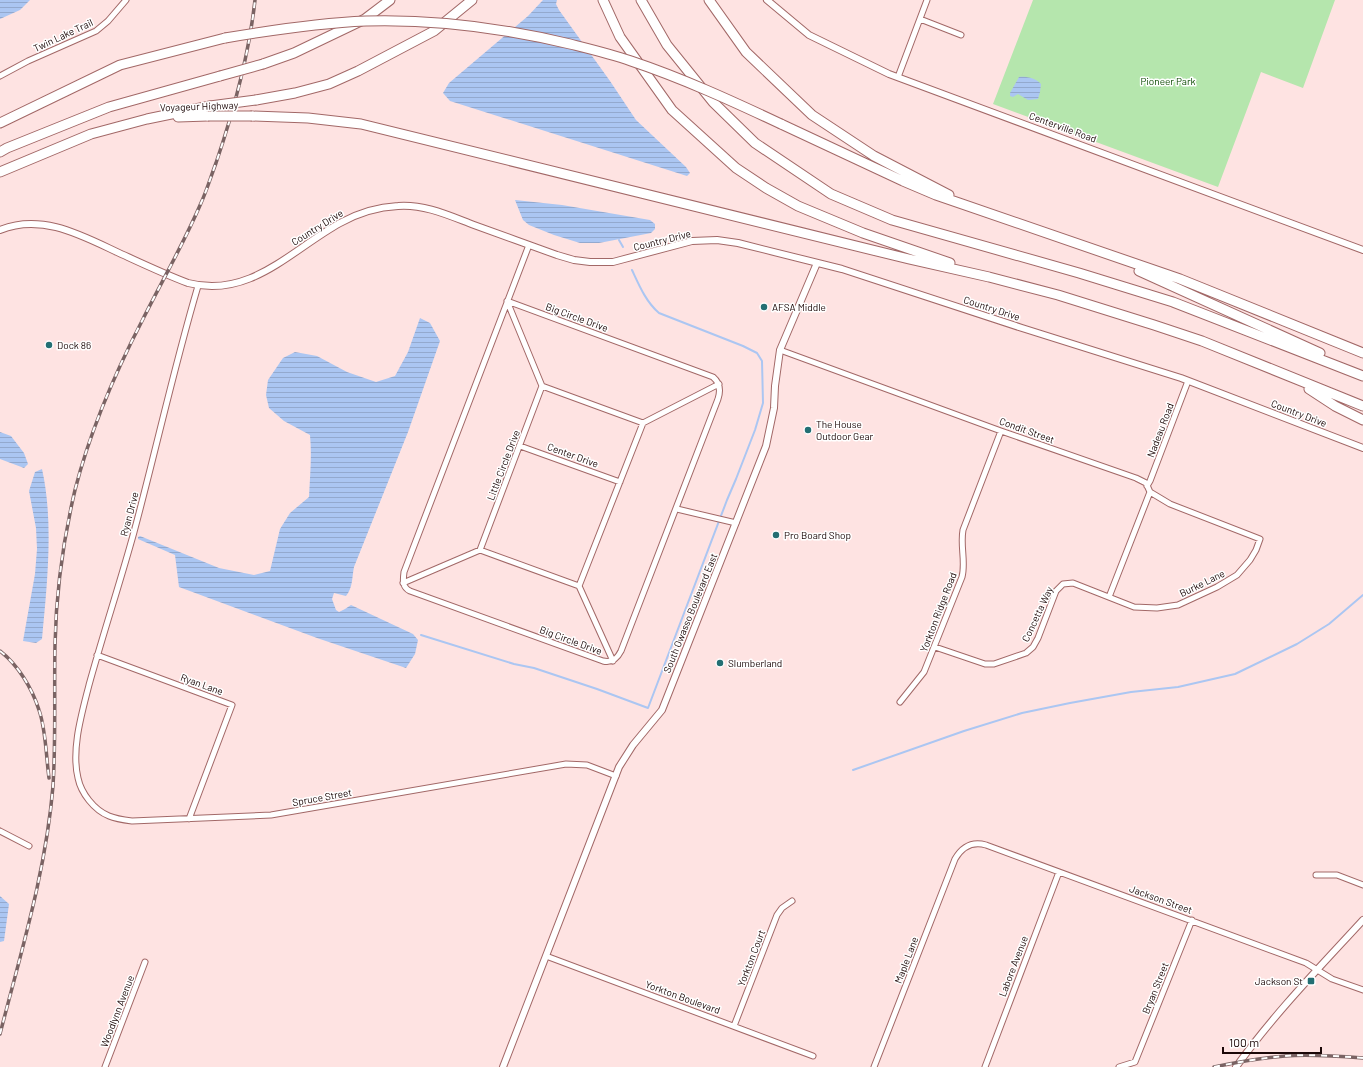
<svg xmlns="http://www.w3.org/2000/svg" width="1363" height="1067" font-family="Barlow,sans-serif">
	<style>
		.park { fill: #b5e6ad }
		.water { fill: url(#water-rules) }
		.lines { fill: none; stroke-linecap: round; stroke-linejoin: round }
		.stream { stroke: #abc6f2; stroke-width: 2 }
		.minor-casing { stroke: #a26867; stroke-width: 7 }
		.tertiary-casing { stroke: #a26867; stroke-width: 8 }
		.motorway-casing { stroke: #a26867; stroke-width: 11 }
		.minor { stroke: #fff; stroke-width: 5 }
		.tertiary { stroke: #fff; stroke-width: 6 }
		.motorway { stroke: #fff; stroke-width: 9 }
		.rail-casing { stroke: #7a6363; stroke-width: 3.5 }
		.rail { stroke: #fff; stroke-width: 2; stroke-dasharray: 6; stroke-linecap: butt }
		.motorway-bridge-casing { stroke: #a26867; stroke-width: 11; stroke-linecap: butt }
		.motorway-bridge { stroke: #fff; stroke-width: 9 }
		.poi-dot { fill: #236f73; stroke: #fff; stroke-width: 1.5 }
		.labels { text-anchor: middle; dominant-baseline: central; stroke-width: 3; stroke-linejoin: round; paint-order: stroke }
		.street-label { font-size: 10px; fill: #1b0707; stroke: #fff }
		.park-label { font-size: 10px; fill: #0b4a00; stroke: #fff }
		.poi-label { font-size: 10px; fill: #1b0707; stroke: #fff; text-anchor: start }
	</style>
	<defs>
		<pattern id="water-rules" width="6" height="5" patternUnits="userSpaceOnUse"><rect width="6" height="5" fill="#abc6f2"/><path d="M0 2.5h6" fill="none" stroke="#93a9ce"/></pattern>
	</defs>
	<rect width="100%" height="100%" fill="#fee3e2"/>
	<path class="park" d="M1033,0H1335L1303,88L1261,72L1218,187L993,104Z"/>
	<path class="water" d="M0,0H30L20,10L0,19Z
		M543,0H557L556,4L559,10L610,81L636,120L686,167L690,173L687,176L450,101L443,93L449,83L528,16Z
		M1019,77C1026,76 1036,78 1041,84L1040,92L1038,99L1028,100L1018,94L1013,97L1010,96V93Z
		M515,200L562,205L650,220L655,224V229L651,233L599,243H580L554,235L529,225L523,220Z
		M420,318L430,323L440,341L408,432L354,567C352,576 353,588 346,596L334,593L332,599L336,610L339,612L345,609L351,605L413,634L418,640L415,654L406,668L317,638L179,587L175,555L138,539V537L140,536L219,568L254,575L270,571L280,529L290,513L309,497C310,476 312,456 310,435L284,421L269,408L266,395L268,380L283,358L295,352L317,356L347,372L376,382L395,376L408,352Z
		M0,432L11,436L24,453L28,464L24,468L0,459Z
		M42,469C54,522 47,585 42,639L36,643L23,641L35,574L37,549L36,528L29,491L35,472Z
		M0,896L9,904L4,941L0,942Z"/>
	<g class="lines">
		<path class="stream" d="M619,240L623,247
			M421,635L514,664L534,668L597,689L648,708L727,500L736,479L755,430L763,403L762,361L757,353L743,346L659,313C646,302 639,285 632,270
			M853,770L964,731L1022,713L1070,703L1131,692L1178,687L1235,674L1297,644L1329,624L1363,595"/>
		<defs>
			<path id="minor" d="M920,19L961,35
				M0,76L28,61L96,31L108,21L126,0
				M898,77L927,0
				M198,286C174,367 156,450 134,532C120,583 103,634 89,685C82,713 71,749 78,778C81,793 94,810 109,816C116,819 124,820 132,821L271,815L566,764L587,765L616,776
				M507,301L713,377C720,383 721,390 718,399L621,651C617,659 612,663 603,661L410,591C402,587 403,580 404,572L529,245
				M780,350L1001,431L1136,478L1146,483L1150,492L1170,504L1260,539L1256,550L1250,560L1237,575L1217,587L1178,605L1157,608L1134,607L1073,583L1063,584L1056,591L1038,638L1033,647L1026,653L994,664H985L935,647
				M542,386L643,423
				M520,446L620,482
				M1147,486L1150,481L1188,381
				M677,509L736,523
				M480,550L542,386L507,301
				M403,583L480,550L579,586L613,661
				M579,586L643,423L719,384
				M1109,597L1150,492
				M97,655L232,705L189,819
				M900,702L924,672L962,577C966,562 960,546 963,530L1001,431
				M0,831L29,846
				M1316,875H1337L1363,885
				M546,956L813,1056
				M734,1026L777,915L782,908L792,901
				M105,1067L145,962
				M874,1067L955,859C962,847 972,841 986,845L1306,963L1332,979L1363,990
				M985,1067L1059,872
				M1119,1067L1135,1062L1192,920"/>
			<path id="tertiary" d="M767,0L809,35L889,74L1363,250
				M0,230C41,213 81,235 117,252C141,263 164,274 188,283C250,299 291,250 340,223C358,213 378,207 398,206C425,204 450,216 474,225C502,235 529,245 557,255L574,260L590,262H613L692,241L717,240L738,243L842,269L1022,328L1181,378L1363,448
				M503,1067L619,767L633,745L662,710L766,446L774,408L775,386L780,350L817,263
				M1236,1067C1274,1014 1319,968 1363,920"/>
			<path id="motorway" d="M603,0L620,37L672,110L736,168L766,188L798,206L863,233L950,263
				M641,0L667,45L713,102L755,143L831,194L892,220L1079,273L1173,302L1363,376
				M709,0L746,52L812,115L874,156L949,195
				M263,64L294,53L365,19L390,0
				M256,100L295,93L329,84L358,71L434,31L472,0
				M252,116L308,118L361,124L909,259L989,277L1058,295L1154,325L1202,341L1363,406
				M178,117L208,116
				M0,123L120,65L225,38
				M781,124L903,181L936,195L1180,279L1363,353
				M0,152L7,148L109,107L220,76
				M0,172L91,134L147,119L210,106
				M1139,271L1320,353
				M1309,389L1335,406L1363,420"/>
		</defs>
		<use href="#minor" class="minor-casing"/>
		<use href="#tertiary" class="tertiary-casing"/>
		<use href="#motorway" class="motorway-casing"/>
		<use href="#minor" class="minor"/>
		<use href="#tertiary" class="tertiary"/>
		<use href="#motorway" class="motorway"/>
		<defs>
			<path id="rail" d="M0,651C18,665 32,688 39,710C46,730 46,756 49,778
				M0,1034C21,952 46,871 53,786C56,739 54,692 55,645C56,593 63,541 75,490C90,431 115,373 143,319C162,281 184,243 201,203C207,190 211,176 216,163C234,110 249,55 255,0
				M1214,1067C1238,1062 1262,1058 1285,1056C1311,1054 1337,1056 1363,1058"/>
		</defs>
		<use href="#rail" class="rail-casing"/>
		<use href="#rail" class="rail"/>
		<defs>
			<path id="motorway-bridge" d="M225,38C272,30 319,23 366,21C435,19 503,28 570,44C590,49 611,54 631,61C682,78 732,101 781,124
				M220,76L263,64
				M210,106L256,100
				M208,116H252"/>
		</defs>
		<use href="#motorway-bridge" class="motorway-bridge-casing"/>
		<use href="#motorway-bridge" class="motorway-bridge"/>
	</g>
	<g class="poi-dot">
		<circle cx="764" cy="307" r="4"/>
		<circle cx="49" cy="345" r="4"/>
		<circle cx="808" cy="430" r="4"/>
		<circle cx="776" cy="535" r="4"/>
		<circle cx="720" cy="663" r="4"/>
		<rect x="1307" y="977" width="8" height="8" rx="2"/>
	</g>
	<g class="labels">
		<g class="street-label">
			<text transform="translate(63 35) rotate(-25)">Twin Lake Trail</text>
			<text transform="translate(199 106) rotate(-2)">Voyageur Highway</text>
			<text transform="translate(1063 127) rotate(20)">Centerville Road</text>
			<text transform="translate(317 227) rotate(-32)">Country Drive</text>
			<text transform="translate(662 240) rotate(-14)">Country Drive</text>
			<text transform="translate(992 308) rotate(18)">Country Drive</text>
			<text transform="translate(577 317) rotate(20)">Big Circle Drive</text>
			<text transform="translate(1299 413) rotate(21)">Country Drive</text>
			<text transform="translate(1027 430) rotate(20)">Condit Street</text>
			<text transform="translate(1160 430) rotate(-69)">Nadeau Road</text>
			<text transform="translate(573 455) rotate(20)">Center Drive</text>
			<text transform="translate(503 465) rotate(-69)">Little Circle Drive</text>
			<text transform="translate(129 514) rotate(-75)">Ryan Drive</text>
			<text transform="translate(1202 583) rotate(-26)">Burke Lane</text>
			<text transform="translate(938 612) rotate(-69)">Yorkton Ridge Road</text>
			<text transform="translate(690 613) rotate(-68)">South Owasso Boulevard East</text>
			<text transform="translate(1037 614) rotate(-65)">Concetta Way</text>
			<text transform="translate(571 640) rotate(20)">Big Circle Drive</text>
			<text transform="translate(202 684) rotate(20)">Ryan Lane</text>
			<text transform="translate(322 797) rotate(-10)">Spruce Street</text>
			<text transform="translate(1161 899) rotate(20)">Jackson Street</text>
			<text transform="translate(751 958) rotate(-69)">Yorkton Court</text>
			<text transform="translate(906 960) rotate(-69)">Maple Lane</text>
			<text transform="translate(1013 966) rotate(-69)">Labore Avenue</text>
			<text transform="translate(1155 988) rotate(-68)">Bryan Street</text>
			<text transform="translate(683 997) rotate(20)">Yorkton Boulevard</text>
			<text transform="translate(117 1011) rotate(-69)">Woodlynn Avenue</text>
		</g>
		<g class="park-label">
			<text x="1168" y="81">Pioneer Park</text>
		</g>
		<g class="poi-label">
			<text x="772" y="307">AFSA Middle</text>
			<text x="57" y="345">Dock 86</text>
			<text x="816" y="424">The House<tspan x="816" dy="12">Outdoor Gear</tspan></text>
			<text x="784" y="535">Pro Board Shop</text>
			<text x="728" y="663">Slumberland</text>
			<text x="1303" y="981" text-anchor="end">Jackson St</text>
		</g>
	</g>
	<path d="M1223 1047v6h98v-6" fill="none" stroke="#1b0707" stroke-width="2"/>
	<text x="1229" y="1047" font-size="12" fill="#1b0707" stroke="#ffffff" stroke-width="3" paint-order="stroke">100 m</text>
</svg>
